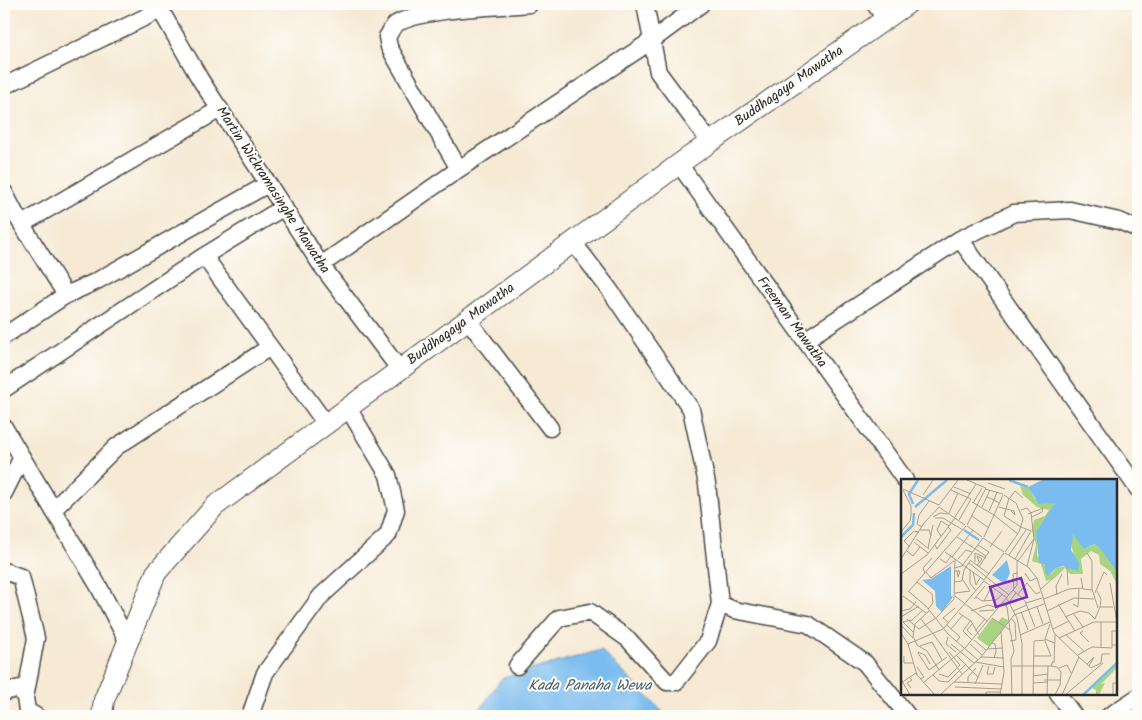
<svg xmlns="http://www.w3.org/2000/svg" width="1142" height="720" font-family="Kalam,sans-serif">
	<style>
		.water { fill: #7abcef; stroke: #52748d }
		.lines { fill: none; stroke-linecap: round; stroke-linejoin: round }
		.minor-casing { stroke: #494844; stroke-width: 19 }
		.major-casing { stroke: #494844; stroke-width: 22 }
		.minor { stroke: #fff; stroke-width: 16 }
		.major { stroke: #fff; stroke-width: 20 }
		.labels { text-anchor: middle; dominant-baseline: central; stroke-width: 4; stroke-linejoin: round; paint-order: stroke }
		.street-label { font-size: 14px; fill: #2b2b2b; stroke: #fdfcf7 }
		.water-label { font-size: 15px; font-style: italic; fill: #475e70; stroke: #fdfcf7 }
		.inset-river { fill: none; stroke: #7abcef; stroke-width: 2.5 }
		.inset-road { fill: none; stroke: #a59e91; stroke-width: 1 }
		.view { fill: #7b2cbf; fill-opacity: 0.15; stroke: #7b2cbf; stroke-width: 2.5 }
		.inset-edge { fill: none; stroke: #2b2b2b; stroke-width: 2.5 }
	</style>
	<rect width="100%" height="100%" fill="#fdfcf7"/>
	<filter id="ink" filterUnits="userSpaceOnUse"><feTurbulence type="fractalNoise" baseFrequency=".02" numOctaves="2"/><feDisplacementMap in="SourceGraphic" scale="10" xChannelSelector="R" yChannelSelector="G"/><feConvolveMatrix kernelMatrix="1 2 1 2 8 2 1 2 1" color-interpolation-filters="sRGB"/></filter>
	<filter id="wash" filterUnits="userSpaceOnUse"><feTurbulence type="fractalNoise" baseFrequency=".0096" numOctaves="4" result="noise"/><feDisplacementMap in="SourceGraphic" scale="20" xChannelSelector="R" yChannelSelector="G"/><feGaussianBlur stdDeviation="1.12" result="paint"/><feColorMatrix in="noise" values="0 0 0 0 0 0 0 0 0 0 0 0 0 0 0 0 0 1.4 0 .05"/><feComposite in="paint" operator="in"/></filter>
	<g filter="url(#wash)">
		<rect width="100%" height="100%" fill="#f6ead5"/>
		<path class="water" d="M601,650L667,716H475L502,678Z"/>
	</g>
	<g filter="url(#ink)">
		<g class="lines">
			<defs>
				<path id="minor" d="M157,4L200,79L321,265L400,370
					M645,4L658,72L710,142
					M875,4L885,19
					M4,86L160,10
					M679,164L905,480
					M459,169L389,47L387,37C390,33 392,27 396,24C422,8 497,7 530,4
					M4,192L16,215L66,295
					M22,224L220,109
					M960,239L1138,489
					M573,242L609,289L691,409L707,484L720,604L734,610L808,624L865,663L908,716
					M204,256L326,424
					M321,265L459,169L651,41L701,4
					M468,320L550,428
					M4,336L66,295L95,282L268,184
					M805,340L960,239L1014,213L1070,210L1119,221L1138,229
					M4,389L204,256L284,207
					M4,427L99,587L128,642
					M4,493L22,457
					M53,510L116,447L270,347
					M4,571L21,577L36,638L25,698
					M517,666L559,618L590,612L628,639L667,682H676L708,641L720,604
					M4,692L20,688L25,698L27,711L36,716
					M1058,694L1074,716
					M250,716L265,673L321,596L388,535L396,510L388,475L348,408
					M1109,716L1138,697"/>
				<path id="major" d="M102,716L104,700L156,573L215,506L679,164L907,4"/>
			</defs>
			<use href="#minor" class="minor-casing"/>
			<use href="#major" class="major-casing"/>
			<use href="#minor" class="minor"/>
			<use href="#major" class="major"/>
		</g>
	</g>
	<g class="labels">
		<g class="street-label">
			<text transform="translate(789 86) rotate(-35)">Buddhagaya Mawatha</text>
			<text transform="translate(273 190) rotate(57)">Martin Wickramasinghe Mawatha</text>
			<text transform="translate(792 322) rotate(54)">Freeman Mawatha</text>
			<text transform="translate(461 324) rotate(-36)">Buddhagaya Mawatha</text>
		</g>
		<g class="water-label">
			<text x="590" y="686">Kada Panaha Wewa</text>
		</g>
	</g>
	<g transform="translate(901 479)">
		<rect width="216" height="216" fill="#f6ead5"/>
		<path d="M119,7L128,9L134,20L154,24L137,60L136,76L150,95L155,89L165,87L173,77L169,60L172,55L186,69L193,65L199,68L216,93V105L209,92L199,85L198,76L190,72L180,80L182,95H169L164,89L154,99L145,102L140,85L131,82L135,66L131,51L133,41L144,37L148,31L136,28L122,16ZM101,138L108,142L88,168L76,159L91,139L97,143ZM216,185V189L200,205L204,204L198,216H195V211L191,209Z" fill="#a6d482"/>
		<path d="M141,1H216V93L198,68L193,65L183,70L172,55L170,71L178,84L177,92L162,87L155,89L147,97L144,93V86L138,83L135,53L154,24L138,25L127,8ZM106,81L109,94L104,105L91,96ZM50,87V117L52,118L41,133L35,127L34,112L21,101L30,100Z" fill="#7abcef"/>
		<path class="inset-river" d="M108,1L127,8M12,25L8,15L17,1M14,28L46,1M63,51L78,61M0,58L12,46L13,34M182,216L217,183"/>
		<path class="inset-road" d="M66,1L85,9M87,4L104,10M53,8L70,15M2,10L38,26M84,10L102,15M50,11L70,20L58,41M22,16L32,1M103,16L115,24L122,40L118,53L104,73M86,18L93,21L96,13M108,19L103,37L120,48M109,19L114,12L122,19M71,23L93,36M72,24L81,9M38,26L57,1M38,28L64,46M81,28L89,11M98,28L113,32L114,36L110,32M120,31L126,29L130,34L133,60M88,32L93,21L98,24M48,34L57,14M127,35L142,29L141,33L131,38M93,36L117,55M71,37L88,49M32,38L39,34L47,35M54,38L75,5M34,39H42L62,51M66,46L85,9M66,47L81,58M21,48L16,45L18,36L28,22M19,51H28L30,57M0,53L9,42L10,36V27L2,11M40,57L36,51L40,42L48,47M56,58L85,77L78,88M83,58L102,16M82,59L103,73M15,60L28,70M13,63L27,74M34,66L36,70L50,51L47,48M77,66L88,73L85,77M9,68L3,62L13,52L18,53M89,68L101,52M27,69L32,46M6,72L12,77L19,68M44,73L83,101M104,74L127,88L136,99L153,154L178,178L161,216M186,74L191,82V110L197,129M108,76L125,51M51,78L72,51M0,80L23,44L38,28M39,80L45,84L50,77M57,80L65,71L71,73M114,80L130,52L120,48M69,81L88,95M117,82L133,60L126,87M74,83V74L85,79M68,84L108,116M76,86L78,84L81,80L76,77L78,83M166,88L167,106M53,89L61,87L82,59M69,91V104L75,112M53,92H59L57,98L56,92M25,93L30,99L53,82M72,93L75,106L79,99M24,94L22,89L31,79M124,94L129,102L136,99M0,95L26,76L54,39M180,99L182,110L191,111M83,101L103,74M83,102L106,119M16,103L31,115L32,124L27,130M53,103L61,102L63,91L69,82M209,104L216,143M113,110L112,95L116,94M140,110L152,99M112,111L124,122L134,148M7,112L25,127L47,155L77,181M8,112L65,47M196,112L200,120L199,128M54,114L69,112L62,101M194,114L203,93L206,96M117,115L126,104L135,115L139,113M156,116L155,107L161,95M2,117L25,134M54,117L86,142M75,118L81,122L95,121L101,116M73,120L84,107M106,120L116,139L121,164V216M143,120L168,110L182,109M83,122L91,107M125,124L141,119M102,125L106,128L109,151M157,125L174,152M172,125L177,128L178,110M105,127L115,114M136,128L142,145M29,131L14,145L12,157L16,166L26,172L38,191M0,132L9,130L15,123M70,132L87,126L97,129M78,132L93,131M112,132L126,126M146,132L173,119L193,120M120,133L127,151M58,134L70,142L78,156M172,134L182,148M0,138L18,127M164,138L179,132L188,134L194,140M19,139L33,156M35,139L53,120L54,80M91,139L109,151L113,172L110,180L111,216M6,140L18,150L35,139M194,140L199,128H212M10,141L2,143L12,153M70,141L62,152L71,161M10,142L22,131M200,143V168M48,144L42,139L54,129M149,145L144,160L153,164M0,146L12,159M46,146L59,158L55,163M42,150L83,102M50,150L62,136M152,150L168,142M74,152L84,140M182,152L179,154L188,163M0,154L7,165L16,196L34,216M33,156L61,195M71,156L66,151L72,144M119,156L149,143M165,156L183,172M47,158L45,165L55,173M158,159L193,143H217M73,161L85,171M109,162L115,161L114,144L110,139M144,162L150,177M91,164L94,165L95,173L93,179M7,165L42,150M50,165L73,184M69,165L81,176M211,166V152H217M19,167L31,163L41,181M64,169L116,106V81M86,170L102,169M17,173L24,176L29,185M48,173L59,186L56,189M17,174L28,191L46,178M177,176L191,168L211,169V166H217M3,177V184H12M56,177L77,198M132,177H150M80,178L103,179M178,178L190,189L200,184L201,175H209M74,183L103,188M153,184L154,156M186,185L193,178L188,187M88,187L86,195H92L94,188M111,187H150L152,182M150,187L156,188L160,193L159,206L154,216M16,188L23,198L19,200M158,189L166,186L170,194M38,195L47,198L56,189M32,196L38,202L47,203L64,186M132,197L147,195M9,199L11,201L6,204L10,209M0,200L9,216M143,201H160M53,203L101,205M0,204L15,194M22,204L64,169M67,204V198L75,189M132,204L147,203M74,205L82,186M54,208L100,210M39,216L80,178L113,136L143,125M85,216V213H99M99,216L103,193L100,152M132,216L133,162L145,161M146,216L147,187M164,216L202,184M212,216V204H217"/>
		<path class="view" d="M120,99L126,118L95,128L89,108Z"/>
		<rect width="216" height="216" class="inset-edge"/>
	</g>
	<rect width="1142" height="720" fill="none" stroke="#fdfcf7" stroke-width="20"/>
</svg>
